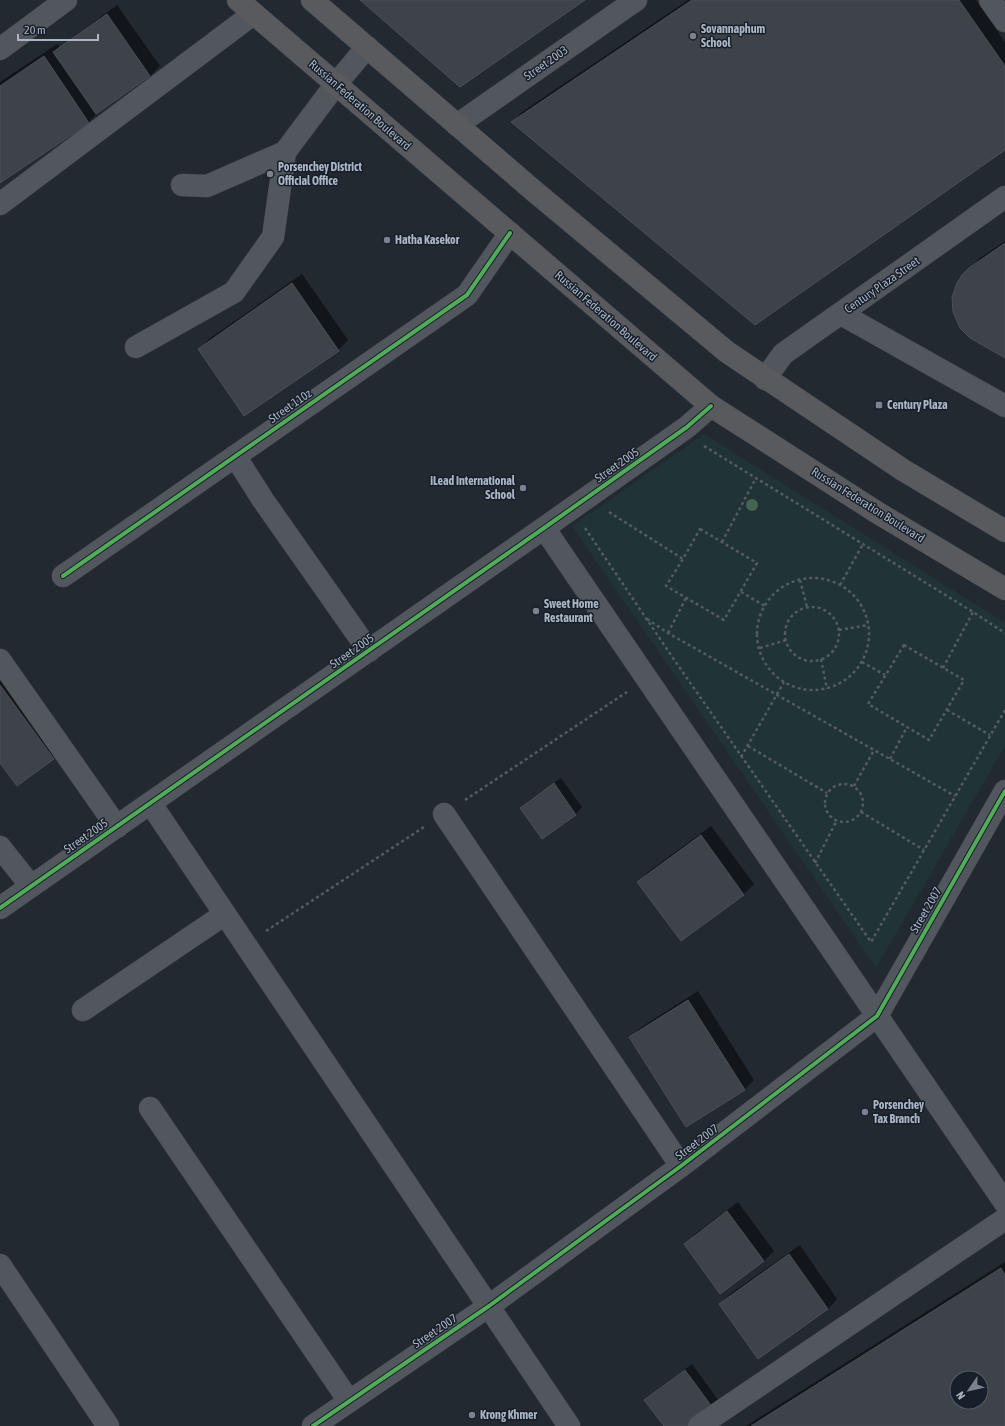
<svg xmlns="http://www.w3.org/2000/svg" width="1005" height="1426" font-family="'Asap Condensed',sans-serif">
	<style>
		.green { fill: #203335 }
		.shadow { fill: #0007; fill-rule: evenodd }
		.building { fill: #3e434a; stroke: #4a5058; fill-rule: evenodd }
		.lines { fill: none; stroke-linecap: round; stroke-linejoin: round }
		.minor-casing { stroke: #40454b; stroke-width: 23 }
		.highway-casing { stroke: #3f444c; stroke-width: 23 }
		.path { stroke: #545b61; stroke-width: 2.5; stroke-dasharray: 3 3; stroke-linecap: butt }
		.minor { stroke: #52575e; stroke-width: 22 }
		.highway { stroke: #585a5e; stroke-width: 22 }
		.cycleway-casing { stroke: #171f2a; stroke-width: 6 }
		.cycleway { stroke: #51ab58; stroke-width: 4 }
		.tree { fill: #466452 }
		.poi-dot { fill: #7b8390; stroke: #171f2a; stroke-width: 1.5 }
		.labels { text-anchor: middle; dominant-baseline: central; stroke-width: 3; stroke-linejoin: round; paint-order: stroke }
		.poi-label { font-size: 12px; font-weight: bold; fill: #aab4c3; stroke: #171f2a; text-anchor: start }
		.street-label { font-size: 12px; fill: #aab4c3; stroke: #171f2a }
	</style>
	<rect width="100%" height="100%" fill="#232930"/>
	<path class="green" d="M704,434L1005,623V746L876,968L572,526Z"/>
	<path class="shadow" d="M688,0H976L1005,42V148L513,122L522,112Z
		M117,5L160,66L150,76L100,110L89,122L0,182V82L57,44L60,47Z
		M1005,241V357L963,275L980,258Z
		M302,274L348,340L338,350L199,349L209,339Z
		M0,654L67,745L54,758L17,785L0,761Z
		M561,778L582,807L576,814L542,838L521,808L528,801Z
		M711,826L754,884L744,894L681,940L639,882L648,872Z
		M698,991L754,1080L744,1090L630,1038L640,1028Z
		M738,1202L774,1251L764,1261L685,1244L695,1234Z
		M800,1245L837,1299L828,1309L720,1304L730,1294Z
		M1005,1262V1426H746ZM957,1378H981V1402H957Z
		M692,1364L719,1401L687,1426H665L646,1400L652,1394Z"/>
	<path class="building" d="M360,0H585L460,87Z
		M692,0H959L1005,66V150L755,325L511,122Z
		M107,14L150,76L96,114L53,52Z
		M44,56L89,123L0,183V86Z
		M1005,243V358L970,338L960,328L953,312L952,297L957,283L962,275L969,268Z
		M292,283L339,351L244,416L198,349Z
		M0,685L54,759L17,786L0,763Z
		M554,783L576,815L542,839L520,808Z
		M701,835L744,895L681,941L637,882Z
		M688,1000L745,1090L686,1127L629,1037Z
		M727,1211L764,1261L720,1294L684,1244Z
		M789,1254L828,1309L758,1359L719,1304Z
		M1001,1268L1005,1275V1426H751ZM957,1378H981V1402H957Z
		M685,1370L713,1408L689,1426H664L644,1400Z"/>
	<g class="lines">
		<defs>
			<path id="minor" d="M990,0L1005,21
				M0,49L66,0
				M457,125L636,0
				M182,185L207,186L285,152
				M0,204L253,14
				M841,314L1005,406
				M136,347L234,292L273,237L285,152L336,84L367,47
				M765,379L783,354L1005,197
				M235,456L263,500L369,651
				M544,528L1005,1203
				M63,576L467,295L510,233
				M0,660L117,827
				M151,804L569,1426
				M444,814L681,1166
				M0,847L31,886
				M0,908L544,528L687,427L711,406
				M83,1010L225,914
				M150,1108L349,1401
				M0,1265L108,1426
				M313,1426L489,1306L681,1166L877,1016L1005,791
				M699,1426L1005,1219"/>
			<path id="highway" d="M238,0L711,406L878,513L1005,589
				M312,0L534,191L727,352L903,470L1005,531"/>
		</defs>
		<use href="#minor" class="minor-casing"/>
		<use href="#highway" class="highway-casing"/>
		<path class="path" d="M704,446L973,612L1005,633
			M609,512L683,559
			M585,528L675,661L871,942L1005,710
			M700,529L757,563L724,620L666,586L683,559Z
			M722,542L756,478
			M757 634a56 56 0 1 1 112 0a56 56 0 1 1-112 0Z
			M800,580L807,607
			M840,585L863,544
			M741,592L765,606
			M785 634a27 27 0 1 1 54 0a27 27 0 1 1-54 0Z
			M647,619L668,633L955,796
			M839,630L868,625
			M668,633L686,598
			M904,645L964,680L929,740L868,704Z
			M760,648L786,640
			M821,659L827,689
			M862,662L885,675
			M943,668L973,612
			M947,710L990,735
			M748,746L827,793
			M741,757L784,682
			M890,759L907,727
			M825 803a19 19 0 1 1 38 0a19 19 0 1 1-38 0Z
			M854,786L874,750
			M465,800L627,692
			M861,812L924,850
			M815,863L837,820
			M266,931L424,827"/>
		<use href="#minor" class="minor"/>
		<use href="#highway" class="highway"/>
		<defs>
			<path id="cycleway" d="M63,576L467,295L510,233
				M0,908L544,528L687,427L711,406
				M313,1426L489,1306L681,1166L877,1016L1005,791"/>
		</defs>
		<use href="#cycleway" class="cycleway-casing"/>
		<use href="#cycleway" class="cycleway"/>
	</g>
	<circle class="tree" cx="752" cy="505" r="6"/>
	<g class="poi-dot">
		<circle cx="693" cy="36" r="4"/>
		<circle cx="270" cy="174" r="4"/>
		<circle cx="387" cy="240" r="4"/>
		<rect x="875" y="401" width="8" height="8" rx="2"/>
		<circle cx="523" cy="488" r="4"/>
		<circle cx="536" cy="611" r="4"/>
		<circle cx="865" cy="1112" r="4"/>
		<circle cx="472" cy="1415" r="4"/>
	</g>
	<g class="labels">
		<g class="poi-label">
			<text x="701" y="29">Sovannaphum<tspan x="701" dy="14">School</tspan></text>
			<text x="278" y="167">Porsenchey District<tspan x="278" dy="14">Official Office</tspan></text>
			<text x="395" y="240">Hatha Kasekor</text>
			<text x="887" y="405">Century Plaza</text>
			<text x="515" y="481" text-anchor="end">iLead International<tspan x="515" dy="14">School</tspan></text>
			<text x="544" y="604">Sweet Home<tspan x="544" dy="14">Restaurant</tspan></text>
			<text x="873" y="1105">Porsenchey<tspan x="873" dy="14">Tax Branch</tspan></text>
			<text x="480" y="1415">Krong Khmer</text>
		</g>
		<g class="street-label">
			<text transform="translate(546 63) rotate(-35)">Street 2003</text>
			<text transform="translate(360 105) rotate(41)">Russian Federation Boulevard</text>
			<text transform="translate(882 285) rotate(-35)">Century Plaza Street</text>
			<text transform="translate(606 316) rotate(41)">Russian Federation Boulevard</text>
			<text transform="translate(290 406) rotate(-35)">Street 110z</text>
			<text transform="translate(617 465) rotate(-35)">Street 2005</text>
			<text transform="translate(868 505) rotate(32)">Russian Federation Boulevard</text>
			<text transform="translate(352 651) rotate(-35)">Street 2005</text>
			<text transform="translate(86 836) rotate(-35)">Street 2005</text>
			<text transform="translate(926 910) rotate(-60)">Street 2007</text>
			<text transform="translate(697 1142) rotate(-37)">Street 2007</text>
			<text transform="translate(435 1331) rotate(-34)">Street 2007</text>
		</g>
	</g>
	<g transform="translate(969 1390) rotate(236)"><circle r="19" fill="#171f2a" stroke="#525b67"/>
	<path d="M0-3L7 15L0 10L-7 15Z" fill="#7b8390"/>
	<text y="-6" font-size="11" font-weight="bold" text-anchor="middle" fill="#aab4c3">N</text>
	</g>
	<path d="M18 34v6h80v-6" fill="none" stroke="#aab4c3" stroke-width="2"/>
	<text x="24" y="34" font-size="12" fill="#aab4c3" stroke="#171f2a" stroke-width="3" paint-order="stroke">20 m</text>
</svg>
